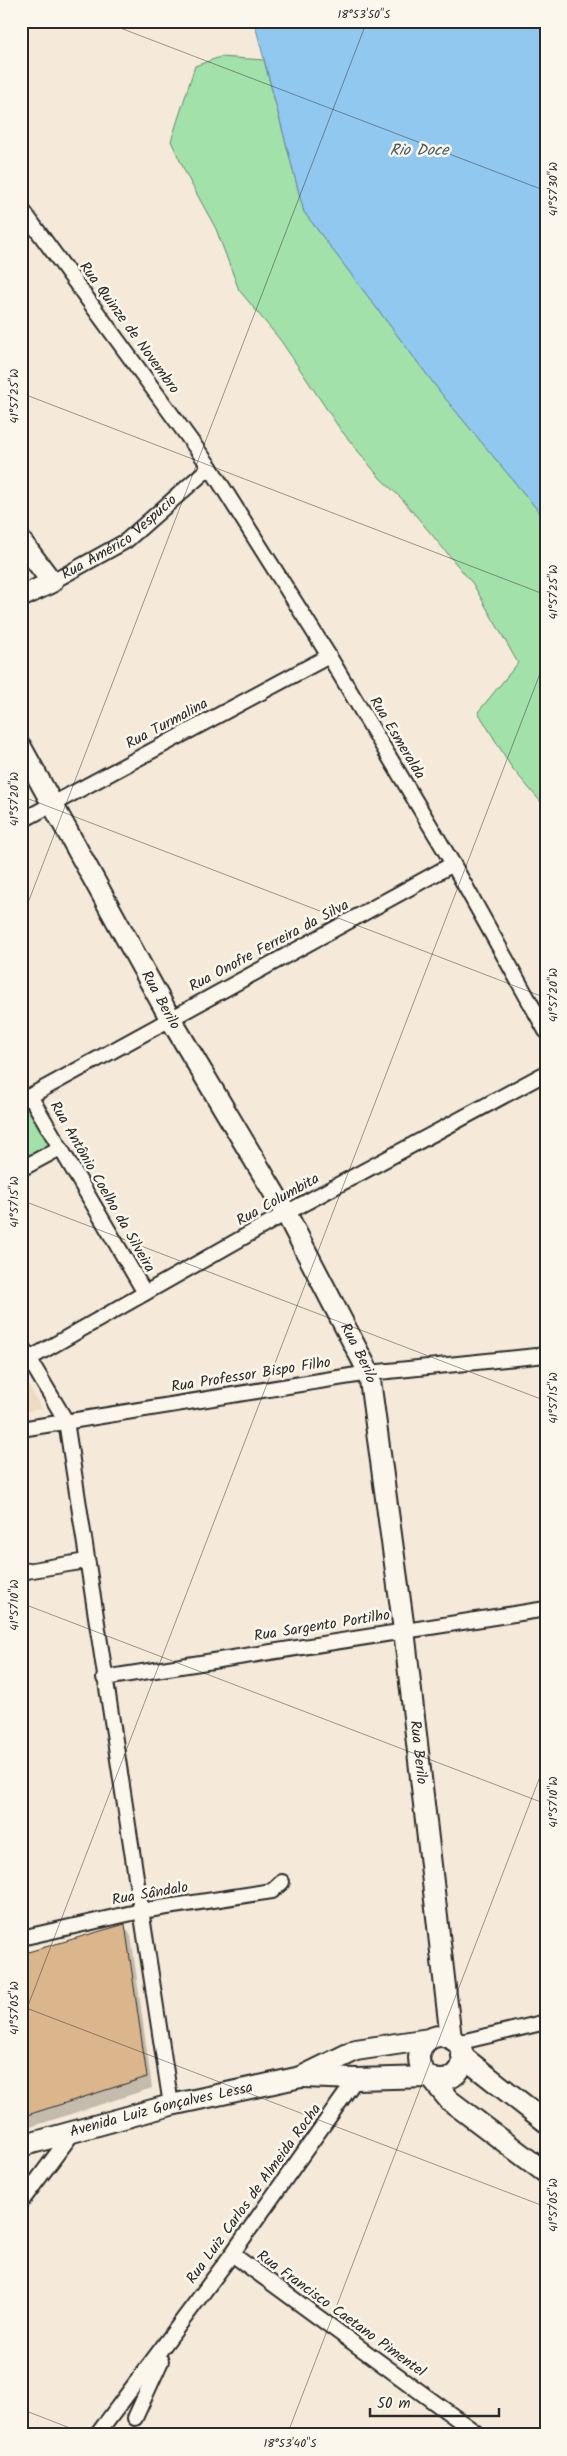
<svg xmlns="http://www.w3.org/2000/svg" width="567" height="2456" font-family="Kalam,sans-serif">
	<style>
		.built { fill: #eddac2 }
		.green { fill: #a2e1aa; stroke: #66866a }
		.water { fill: #90c8ef; stroke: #6889a1 }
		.shadow { fill: #0003 }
		.building { fill: #dbb68c; stroke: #2b2b2b }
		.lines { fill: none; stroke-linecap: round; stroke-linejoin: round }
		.street-casing { stroke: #2b2b2b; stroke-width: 18 }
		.secondary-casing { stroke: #2b2b2b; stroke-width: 24 }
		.street { stroke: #fbf7ec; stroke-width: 14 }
		.secondary { stroke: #fbf7ec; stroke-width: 20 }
		.ticks { fill: none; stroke: #2b2b2b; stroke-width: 1; stroke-opacity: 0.45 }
		.labels { text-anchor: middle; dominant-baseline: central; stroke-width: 5; stroke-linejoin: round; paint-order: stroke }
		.street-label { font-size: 15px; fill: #2b2b2b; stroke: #fbf7ec }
		.water-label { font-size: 16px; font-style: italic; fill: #495a66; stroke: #fbf7ec }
		.neatline { fill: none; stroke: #2b2b2b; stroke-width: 2 }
		.ticks-label { font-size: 12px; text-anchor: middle; fill: #2b2b2b }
	</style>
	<rect width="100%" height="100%" fill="#f5ead9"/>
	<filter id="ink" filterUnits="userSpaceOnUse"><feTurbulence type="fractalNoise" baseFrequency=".02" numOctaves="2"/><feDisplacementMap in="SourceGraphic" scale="10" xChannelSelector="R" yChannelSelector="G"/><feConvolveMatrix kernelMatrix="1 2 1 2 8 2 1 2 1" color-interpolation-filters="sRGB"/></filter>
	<g filter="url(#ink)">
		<path class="built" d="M21,1372L42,1409L21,1412Z"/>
		<path class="green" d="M220,57L264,60L304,212L444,397L546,520V808L512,768L478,712L518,663L473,584L402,499L380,478L340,429L281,341L239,290L216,229L187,176L171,141L195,66Z
			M29,1100L56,1146L21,1165V1105Z"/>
		<path class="water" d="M254,21H546V520L444,397L304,212Z"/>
		<path class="shadow" d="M124,1925L131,1936L152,2088L21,2130V1956Z"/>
		<path class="building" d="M125,1924L147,2077L21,2117V1954Z"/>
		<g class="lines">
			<defs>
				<g id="street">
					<path d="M21,208L210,467L329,656L453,864L546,1031"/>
					<path id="s1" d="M52,582L126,541L210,467"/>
					<path d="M21,821L329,656"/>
					<path d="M30,1096L145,1293"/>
					<path d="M21,1101L453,864"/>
					<path d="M21,1169L60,1148"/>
					<path d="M21,1345L66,1421L171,2105"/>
					<path d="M29,1359L286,1213L546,1073"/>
					<path d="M21,1429L369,1373L546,1355"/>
					<path d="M21,1572L86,1561"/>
					<path d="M104,1678L546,1609"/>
					<path d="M21,1938L141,1911L272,1891L282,1882"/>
					<path d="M457,2043L546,2022"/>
					<path d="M21,2202L74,2131"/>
					<path d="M232,2254L479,2435"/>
					<path d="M135,2418L161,2361"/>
					<path d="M97,2435L232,2254L356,2079"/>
				</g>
				<g id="secondary">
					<path d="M21,541L52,582L21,597"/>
					<path id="s2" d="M21,747L170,1018L286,1213L369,1373L404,1630L451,2039"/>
					<circle cx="441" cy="2058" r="22"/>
					<path d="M462,2056L546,2122"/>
					<path d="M303,2077L356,2079L429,2077"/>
					<path d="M431,2078L449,2100L546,2173"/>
					<path id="s3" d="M21,2146L171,2105L301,2077L356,2050L429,2039"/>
				</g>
			</defs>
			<use href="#street" class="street-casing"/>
			<use href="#secondary" class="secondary-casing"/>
			<use href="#street" class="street"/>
			<use href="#secondary" class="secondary"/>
		</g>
	</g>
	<path class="ticks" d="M102,21L546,191M21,393L546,595M21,796L546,998M21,921L367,21M21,1200L546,1401M21,1603L546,1804M21,2006L546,2207M21,2024L546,658M21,2409L88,2435M287,2435L546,1761"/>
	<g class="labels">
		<g class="street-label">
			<text transform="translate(129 328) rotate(54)">Rua Quinze de Novembro</text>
			<text stroke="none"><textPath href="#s1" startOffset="81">Rua Américo Vespúcio</textPath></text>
			<text transform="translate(167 724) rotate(-28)">Rua Turmalina</text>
			<text transform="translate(397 738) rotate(59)">Rua Esmeralda</text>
			<text transform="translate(269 946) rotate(-28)">Rua Onofre Ferreira da Silva</text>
			<text stroke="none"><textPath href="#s2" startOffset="289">Rua Berilo</textPath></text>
			<text transform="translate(102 1187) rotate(60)">Rua Antônio Coelho da Silveira</text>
			<text transform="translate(278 1200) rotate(-29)">Rua Columbita</text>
			<text stroke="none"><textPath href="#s2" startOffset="694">Rua Berilo</textPath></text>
			<text transform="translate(251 1375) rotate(-9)">Rua Professor Bispo Filho</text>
			<text transform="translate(322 1626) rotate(-9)">Rua Sargento Portilho</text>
			<text stroke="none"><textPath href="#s2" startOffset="1099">Rua Berilo</textPath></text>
			<text transform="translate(150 1894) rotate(-10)">Rua Sândalo</text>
			<text stroke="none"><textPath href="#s3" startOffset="145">Avenida Luiz Gonçalves Lessa</textPath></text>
			<text transform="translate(254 2194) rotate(-54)">Rua Luiz Carlos de Almeida Rocha</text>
			<text transform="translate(341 2314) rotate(36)">Rua Francisco Caetano Pimentel</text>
		</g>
		<g class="water-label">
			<text x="419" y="150">Rio Doce</text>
		</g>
	</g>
	<rect width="567" height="2456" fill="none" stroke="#fbf7ec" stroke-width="55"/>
	<path d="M370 2408v8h129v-8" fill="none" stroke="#2b2b2b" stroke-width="2.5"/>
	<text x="377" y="2408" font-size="15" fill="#2b2b2b" stroke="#fbf7ec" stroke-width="4" paint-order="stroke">50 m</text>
	<rect x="28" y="28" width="512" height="2400" class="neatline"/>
	<g class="ticks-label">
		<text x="364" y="18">18°53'50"S</text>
		<text transform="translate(553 189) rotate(-90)" y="4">41°57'30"W</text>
		<text transform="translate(14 396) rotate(-90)" y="4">41°57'25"W</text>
		<text transform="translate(553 592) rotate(-90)" y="4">41°57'25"W</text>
		<text transform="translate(14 799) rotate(-90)" y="4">41°57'20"W</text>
		<text transform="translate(553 995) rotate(-90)" y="4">41°57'20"W</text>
		<text transform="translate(14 1202) rotate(-90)" y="4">41°57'15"W</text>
		<text transform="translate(553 1398) rotate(-90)" y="4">41°57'15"W</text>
		<text transform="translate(14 1605) rotate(-90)" y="4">41°57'10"W</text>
		<text transform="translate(553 1802) rotate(-90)" y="4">41°57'10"W</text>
		<text transform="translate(14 2008) rotate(-90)" y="4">41°57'05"W</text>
		<text transform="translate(553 2205) rotate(-90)" y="4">41°57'05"W</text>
		<text x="290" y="2447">18°53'40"S</text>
	</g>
</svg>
